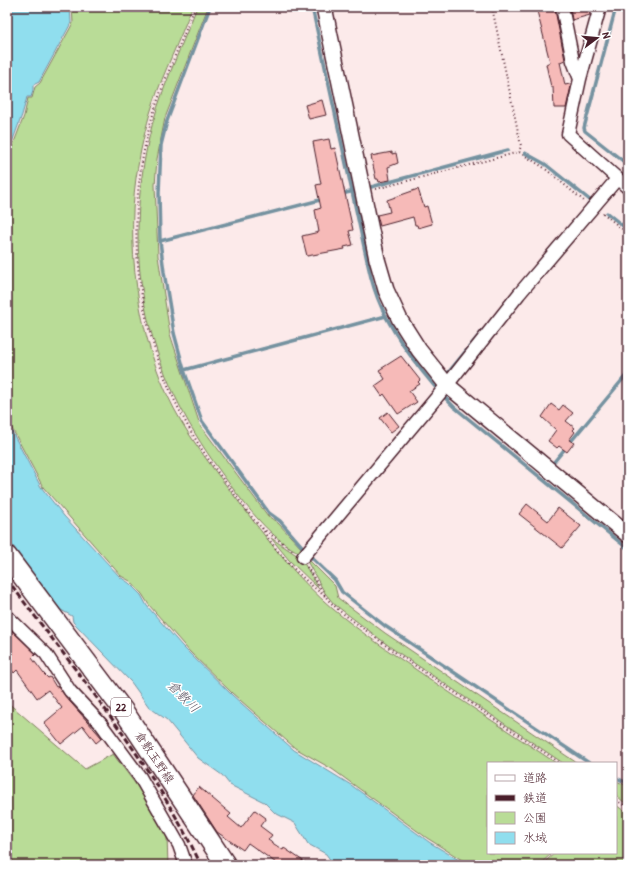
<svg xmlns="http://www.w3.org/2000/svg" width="635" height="872" font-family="'Patrick Hand','Klee One',sans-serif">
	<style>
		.green { fill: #b9dc97; stroke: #827e61 }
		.water { fill: #90deee; stroke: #7492a0 }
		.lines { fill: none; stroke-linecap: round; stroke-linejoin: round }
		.stream { stroke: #7492a0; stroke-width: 3.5 }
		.building { fill: #f6bab8; stroke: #4a1f2b }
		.minor-casing { stroke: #4a1f2b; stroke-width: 15 }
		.tertiary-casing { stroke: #4a1f2b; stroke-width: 18 }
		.primary-casing { stroke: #4a1f2b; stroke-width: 22 }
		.path { stroke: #4a1f2b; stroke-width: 2; stroke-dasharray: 1 3; stroke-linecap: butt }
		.minor { stroke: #fff; stroke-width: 12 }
		.tertiary { stroke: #fff; stroke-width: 15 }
		.primary { stroke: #fff; stroke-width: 19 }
		.rail { stroke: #4a1f2b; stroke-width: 3; stroke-dasharray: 6 3; stroke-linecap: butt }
		.labels { text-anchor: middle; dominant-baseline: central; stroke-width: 3; stroke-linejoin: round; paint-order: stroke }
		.shield { fill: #fff; stroke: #80626b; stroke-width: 1 }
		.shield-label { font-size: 11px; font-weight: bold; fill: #4a1f2b }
		.street-label { font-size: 12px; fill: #4a1f2b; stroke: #fff }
		.water-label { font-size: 13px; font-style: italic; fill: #5f5866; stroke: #fff }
	</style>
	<rect width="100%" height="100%" fill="#fceaea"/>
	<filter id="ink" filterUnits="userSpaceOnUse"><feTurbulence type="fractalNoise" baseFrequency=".025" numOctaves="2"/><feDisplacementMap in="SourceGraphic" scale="8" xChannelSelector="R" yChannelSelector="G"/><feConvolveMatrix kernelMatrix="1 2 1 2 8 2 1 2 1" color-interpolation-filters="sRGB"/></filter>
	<g filter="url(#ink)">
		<path class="green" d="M72,7H192C180,40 164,71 153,104C145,128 140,153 136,178C125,256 141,354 181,421C200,453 223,481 245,510C272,546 299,580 333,609C360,632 389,651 418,671C463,702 510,732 556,763H488V853H552L539,865H470L427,838L332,769L295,748L232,693L190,652L149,605L142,594L130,581L121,576L43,487L7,419V161L24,116L28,98H32L35,87L40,83L73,23Z
			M197,7H208L165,118L157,159L155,185L158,256L170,334L200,425L268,516L278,523L303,550L301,553C272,542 238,496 220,471C147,371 122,264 148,142C158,95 180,51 197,7Z
			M271,538L301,558L319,589L289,560Z
			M307,558L335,586L338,598L385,633L577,763H563L393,649L334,604L325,593L308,563Z
			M7,702L85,769L113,754L143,794L167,837L168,865H7Z
			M616,781L628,786V806L616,795Z
			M616,805L628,814V865H541L555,853H616Z"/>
		<path class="water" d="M7,7H70L71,23L39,82L33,85V91L31,97H27L22,115L7,156Z
			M7,422L41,487L64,516L120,577L129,583L141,595L147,606L182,646L232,695L294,750L351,785L429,842L467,865H334L326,854L308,844L295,823L275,813L264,802L230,785L222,775L198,758L167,720L149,707L131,682L73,622L72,616L61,610L7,538Z"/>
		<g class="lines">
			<path class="stream" d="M210,7L167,121L161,145L159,193L160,241L164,272L174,333L184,370L202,421L269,513L280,521L312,558L335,580L342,592L385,626L589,763
				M312,7L368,265C371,279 375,293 381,306C395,339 428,381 454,407L628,549
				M616,7L584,128L585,131L628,165
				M525,153L545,164L591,201L588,204
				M371,187L508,150
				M342,194L354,191
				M607,213L628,230
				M160,241L324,199
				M184,370L386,316
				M447,374L483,330
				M553,463L628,373
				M616,778L628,783"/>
		</g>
		<path class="building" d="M536,7H551L552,11L555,10L565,60L560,62L565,85L570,84L571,86L566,108H554L553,87H551L546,64L550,62Z
			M570,7H588L590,15L572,20Z
			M322,100L326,115L309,119L305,105Z
			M329,139L331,149L335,148L353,230L349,231L353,245L344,247L345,249L307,256L302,236L319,232L315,210L321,208L316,185L321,184L313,142Z
			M392,152V154L396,153L398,163L388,167L390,180L379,182L378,179H376L371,156Z
			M418,189L424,207L427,206L432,224L418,228L417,225H415L413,217L380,226L377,215L390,212L387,200Z
			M401,356L420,380L418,382L420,384L409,391L417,402L398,414L384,394L382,396L375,386L385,379L379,370Z
			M551,404L559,410L563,405L573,413L566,421L575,428L573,430L575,432L569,440L574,443L567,452L559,446L557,448L548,441L556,430L542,417Z
			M388,412L399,426L391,432L380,418Z
			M527,504L548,521L558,508L581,526L562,548L519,514Z
			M7,626L36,654L32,658L44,674L48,678L50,677L56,687L58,686L65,696L102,738L96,743L83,726L61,744L44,723L62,708L48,690L37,698L17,670L14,673L7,664Z
			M199,787L231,814L228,817L241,828L255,810L266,818L260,826L272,835L268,840L283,850L284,848L309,865H279L248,843L243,850L217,832L193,795Z"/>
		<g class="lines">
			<defs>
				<path id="minor" d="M562,7L573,61L580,79
					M600,7L580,79L568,134L628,188
					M303,557L447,385L519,294L617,179
					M7,616L46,654L70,691L101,724L140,777L179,845L186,865"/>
				<path id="tertiary" d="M324,7L377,259L386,290L400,320L419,350L447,385L628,535"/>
				<path id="primary" d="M7,556L123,710L226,865"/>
			</defs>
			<use href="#minor" class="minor-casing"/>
			<use href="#tertiary" class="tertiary-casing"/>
			<use href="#primary" class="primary-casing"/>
			<path class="path" d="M195,7C178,51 156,95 146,141C120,259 147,379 220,475C232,490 243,506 255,521C266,533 281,541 293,551
				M492,7L521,146L519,152
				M376,189L519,152L543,167L584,201
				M603,213L628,234
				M262,528C273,549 305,582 325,596
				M307,567L328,600L341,612L396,653L560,763
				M616,800L628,808"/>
			<use href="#minor" class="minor"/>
			<use href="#tertiary" class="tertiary"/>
			<use href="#primary" class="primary"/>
			<path class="rail" d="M7,579C75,671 152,761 201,865"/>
		</g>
	</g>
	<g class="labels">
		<rect class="shield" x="111" y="698" width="20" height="18" rx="3"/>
		<g class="shield-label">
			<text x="121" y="707">22</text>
		</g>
		<g class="street-label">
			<text transform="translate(155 757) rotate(56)">倉敷玉野線</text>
		</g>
		<g class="water-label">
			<text transform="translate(184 696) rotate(45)">倉敷川</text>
		</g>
	</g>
	<rect width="635" height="872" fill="none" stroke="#fff" stroke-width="24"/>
	<rect x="12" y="12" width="611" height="848" fill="none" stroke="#4a1f2b" stroke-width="1.5" filter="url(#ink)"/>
	<rect x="487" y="762" width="130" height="92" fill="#ffffff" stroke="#b7a5aa"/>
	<rect x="495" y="775" width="20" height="6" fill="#ffffff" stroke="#b7a5aa"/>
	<text x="523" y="782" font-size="12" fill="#4a1f2b">道路</text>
	<rect x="495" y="795" width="20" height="6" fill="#4a1f2b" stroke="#b7a5aa"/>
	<text x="523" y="802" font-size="12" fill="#4a1f2b">鉄道</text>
	<rect x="495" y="812" width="20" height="12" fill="#b9dc97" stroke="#b7a5aa"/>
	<text x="523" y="822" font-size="12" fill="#4a1f2b">公園</text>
	<rect x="495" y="832" width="20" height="12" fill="#90deee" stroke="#b7a5aa"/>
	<text x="523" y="842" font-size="12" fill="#4a1f2b">水域</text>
	<g transform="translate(597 38) rotate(74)" stroke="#ffffff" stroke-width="3" paint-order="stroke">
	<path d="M0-3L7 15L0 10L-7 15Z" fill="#4a1f2b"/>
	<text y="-6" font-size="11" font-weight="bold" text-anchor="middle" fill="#4a1f2b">N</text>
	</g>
</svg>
